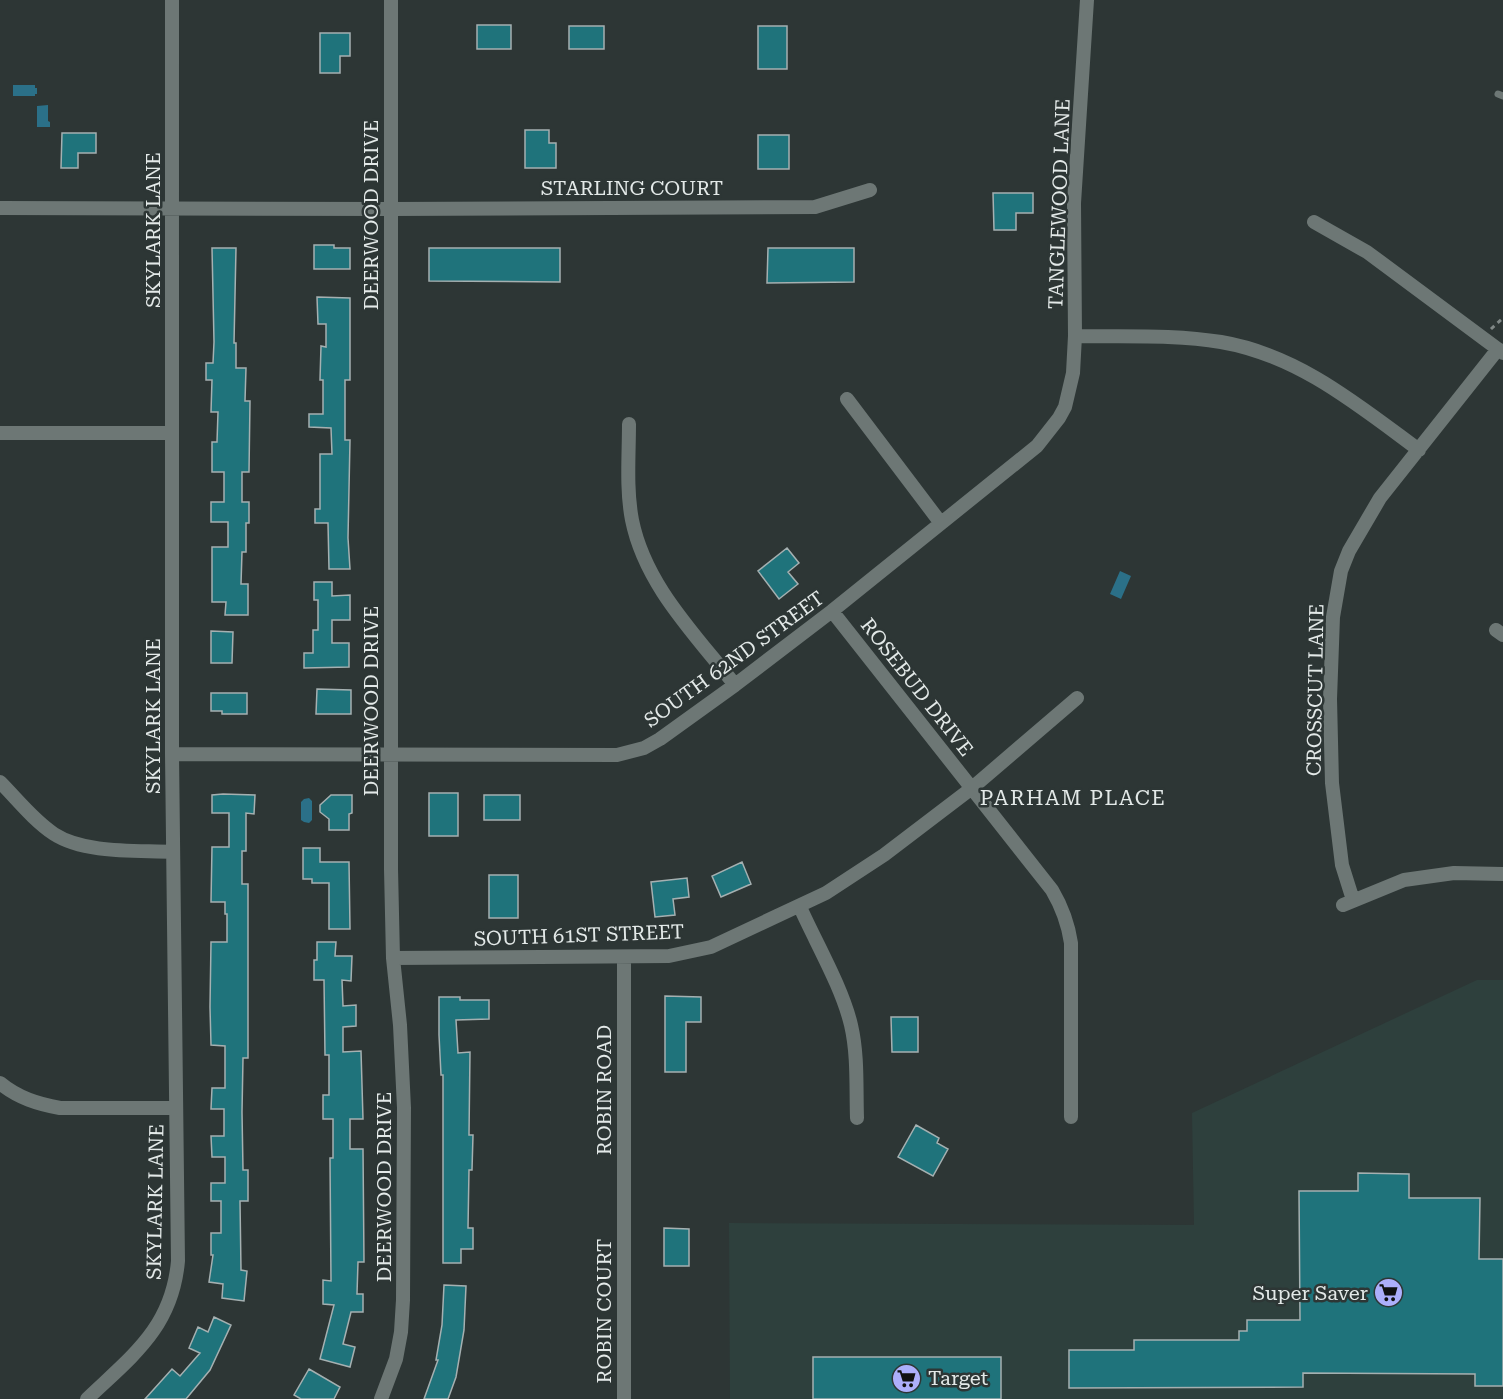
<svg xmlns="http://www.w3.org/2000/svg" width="1503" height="1399" font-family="'Roboto Serif',serif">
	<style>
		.built { fill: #2e403d }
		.water { fill: #2b7088 }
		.building { fill: #1f737b; stroke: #a5b0b1; stroke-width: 1.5 }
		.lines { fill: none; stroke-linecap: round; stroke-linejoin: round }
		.path { stroke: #808887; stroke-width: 3; stroke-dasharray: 4.5 4.5; stroke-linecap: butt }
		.service { stroke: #6d7775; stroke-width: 7 }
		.minor { stroke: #6d7775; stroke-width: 14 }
		.labels { text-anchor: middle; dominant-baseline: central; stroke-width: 5; stroke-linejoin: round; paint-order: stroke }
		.street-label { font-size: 20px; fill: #e3e9e8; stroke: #2d3635 }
		.poi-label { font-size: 20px; fill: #e3e9e8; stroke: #2d3635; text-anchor: end }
		.neighbourhood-label { font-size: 21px; letter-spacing: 1.5px; fill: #e3e9e8; stroke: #2d3635 }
	</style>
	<rect width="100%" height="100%" fill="#2d3635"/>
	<path class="built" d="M1477,980H1503V1399H730L729,1223L1194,1225L1192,1113Z"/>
	<path class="water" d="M13,85H35V88H37V94H35V96H13Z
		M48,105V121L50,122V127H37V106Z
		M1120,571L1131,576L1121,599L1110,594Z
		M309,798L312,801V820L309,823L304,822L301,820V802L304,799Z"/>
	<path class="building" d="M477,25H511V49H477Z
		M569,26H604V49H569Z
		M758,26H787V69H758Z
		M320,33H350V56H340V73H320Z
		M525,130H549V143H556V168H525Z
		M62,133H96V153H78V168H61Z
		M758,135H789V169H758Z
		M993,193H1033V213H1016V230H994Z
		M314,245H334V248H350V269H314Z
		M212,248H236L234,343H236V368H246L245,401H250L249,472H242V502H249V523H246V552H242L241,584H248V615H225L226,602H212V547H228V522H211V502H224V472H212V442H217L218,412H211L212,380H206V363H213L214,342Z
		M429,248H560V282L429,281Z
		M768,248H854V282L767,283Z
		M317,297L350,298V380H345V440H350L348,538L350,569H329L328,523H315V509H320V454H332L331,428L309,427V414H323V380H320L321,346L326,347V324H318Z
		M787,548L799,563L788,572L798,584L779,599L758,571Z
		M314,582H332V596L350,595V620H332V643H349V667L304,668V653H313V630H318V600H314Z
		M211,631L233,632L232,663H211Z
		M317,689L351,690V714H316Z
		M211,693H247V714H222V711H211Z
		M429,793H458V836H429Z
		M223,794L255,795L254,814L246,813V851H242V884H248V1058H243L242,1112L243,1170H248V1201H240L241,1270L247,1271L244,1301L222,1298L223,1284L209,1282L213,1255H211V1233H221V1201H211V1183H225V1157H212L211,1136H224V1109H211L212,1088H225V1046L211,1045L210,1007L211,942H227V914H225V902H211L212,847H229V813H212V795Z
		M331,795H352V813L349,814V830H329V819L320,812V805Z
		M484,795H520V820H484Z
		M303,848H320V862H349L350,929H329V883H312V879H303Z
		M742,862L751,884L721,897L712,876Z
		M489,875H518V918H489Z
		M687,878L689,897L673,899L675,915L655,917L651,882Z
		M317,942H336L335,956H352L351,981L342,980L343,1006L356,1005V1026L343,1027V1052L361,1051L363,1119H350V1149H363L364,1262H358L357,1294H363V1312H351L343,1344L355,1347L350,1367L320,1359L334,1305L323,1304V1280L331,1281L330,1158H333V1119H323V1095H329V1055H325L324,980H314V960H317Z
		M665,996L701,997V1022H686V1072H665Z
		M439,997H460V1000H489V1019L456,1020L458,1053L470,1052L469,1135H473L472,1170H469L468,1228H473V1249H461V1263H443V1075H441L439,1035Z
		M891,1017H918V1052H892Z
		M916,1125L939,1138L937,1143L948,1149L933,1176L898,1157Z
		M1358,1173L1409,1174V1198H1480L1479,1259H1503V1386H1475V1374L1303,1373V1387L1069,1388V1350H1134V1340H1239V1331H1247V1320H1300L1299,1191H1358Z
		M664,1228L689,1229V1266H664Z
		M444,1285L466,1286L464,1330L456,1377L448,1399H424L438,1360H436L442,1325Z
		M214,1317L231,1325L210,1370L186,1399H145L172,1369L180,1376L200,1353L189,1348L198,1327L208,1332Z
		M813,1357H1001V1399H813Z
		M309,1369L340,1387L334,1399H301L294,1395Z"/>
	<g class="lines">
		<path class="path" d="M1491,329L1503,318"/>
		<path class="service" d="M1498,94L1503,96"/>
		<path class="minor" d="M0,208L391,209L815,207L870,190
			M1314,222L1367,252L1503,353
			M1075,336C1123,337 1174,334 1221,342C1298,355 1358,405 1419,450
			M847,399L940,522
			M629,424C629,455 626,489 632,520C645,585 695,634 735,685
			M0,433H172
			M832,611L1052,890C1062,907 1068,923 1071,943V1117
			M1496,630L1503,635
			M172,754L617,755L644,748L660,739L735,685L832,611L1037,446L1059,418L1065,407L1073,373L1075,336L1074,203L1087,0
			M0,782C17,799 33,820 54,834C85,854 137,850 173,852
			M1353,900L1342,865L1332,783L1330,699L1333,617L1341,571L1349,551L1380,498L1498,349
			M1343,905L1404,880L1454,873L1503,874
			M800,907C816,943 842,987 851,1025C858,1055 856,1087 857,1118
			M393,958L669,956L711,947L826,893L884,855L972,788L1077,698
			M0,1083C18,1098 38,1104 60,1108H176
			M87,1399C132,1356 172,1328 178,1261L172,754V0
			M381,1399L396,1359L401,1332L403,1300L404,1108L400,1025L393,958L391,869V0
			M624,1399V957"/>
	</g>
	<defs>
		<symbol id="supermarket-disc" viewBox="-11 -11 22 22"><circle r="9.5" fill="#adaffb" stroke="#2d3635"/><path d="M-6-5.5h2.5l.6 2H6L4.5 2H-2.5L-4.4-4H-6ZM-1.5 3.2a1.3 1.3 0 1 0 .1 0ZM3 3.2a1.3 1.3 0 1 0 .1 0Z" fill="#111"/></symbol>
	</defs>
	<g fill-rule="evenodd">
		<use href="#supermarket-disc" x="1372" y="1276" width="33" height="33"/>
		<use href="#supermarket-disc" x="890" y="1362" width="33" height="33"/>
	</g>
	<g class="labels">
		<g class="street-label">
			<text x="632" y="188">STARLING COURT</text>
			<text transform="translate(1059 204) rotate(-88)">TANGLEWOOD LANE</text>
			<text transform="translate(371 215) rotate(-90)">DEERWOOD DRIVE</text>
			<text transform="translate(153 230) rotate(-90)">SKYLARK LANE</text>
			<text transform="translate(734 659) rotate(-36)">SOUTH 62ND STREET</text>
			<text transform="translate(917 687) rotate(52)">ROSEBUD DRIVE</text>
			<text transform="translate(1315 690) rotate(-89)">CROSSCUT LANE</text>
			<text transform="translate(371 701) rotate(-90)">DEERWOOD DRIVE</text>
			<text transform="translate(153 716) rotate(-90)">SKYLARK LANE</text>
			<text transform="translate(579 935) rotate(-2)">SOUTH 61ST STREET</text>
			<text transform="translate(604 1090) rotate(-90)">ROBIN ROAD</text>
			<text transform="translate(384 1187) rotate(-90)">DEERWOOD DRIVE</text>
			<text transform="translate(155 1202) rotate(-89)">SKYLARK LANE</text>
			<text transform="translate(604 1311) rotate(-90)">ROBIN COURT</text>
		</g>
		<g class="poi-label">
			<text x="1368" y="1293">Super Saver</text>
			<text x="928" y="1378" text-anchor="start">Target</text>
		</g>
		<g class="neighbourhood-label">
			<text x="1073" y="798">PARHAM PLACE</text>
		</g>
	</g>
</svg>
